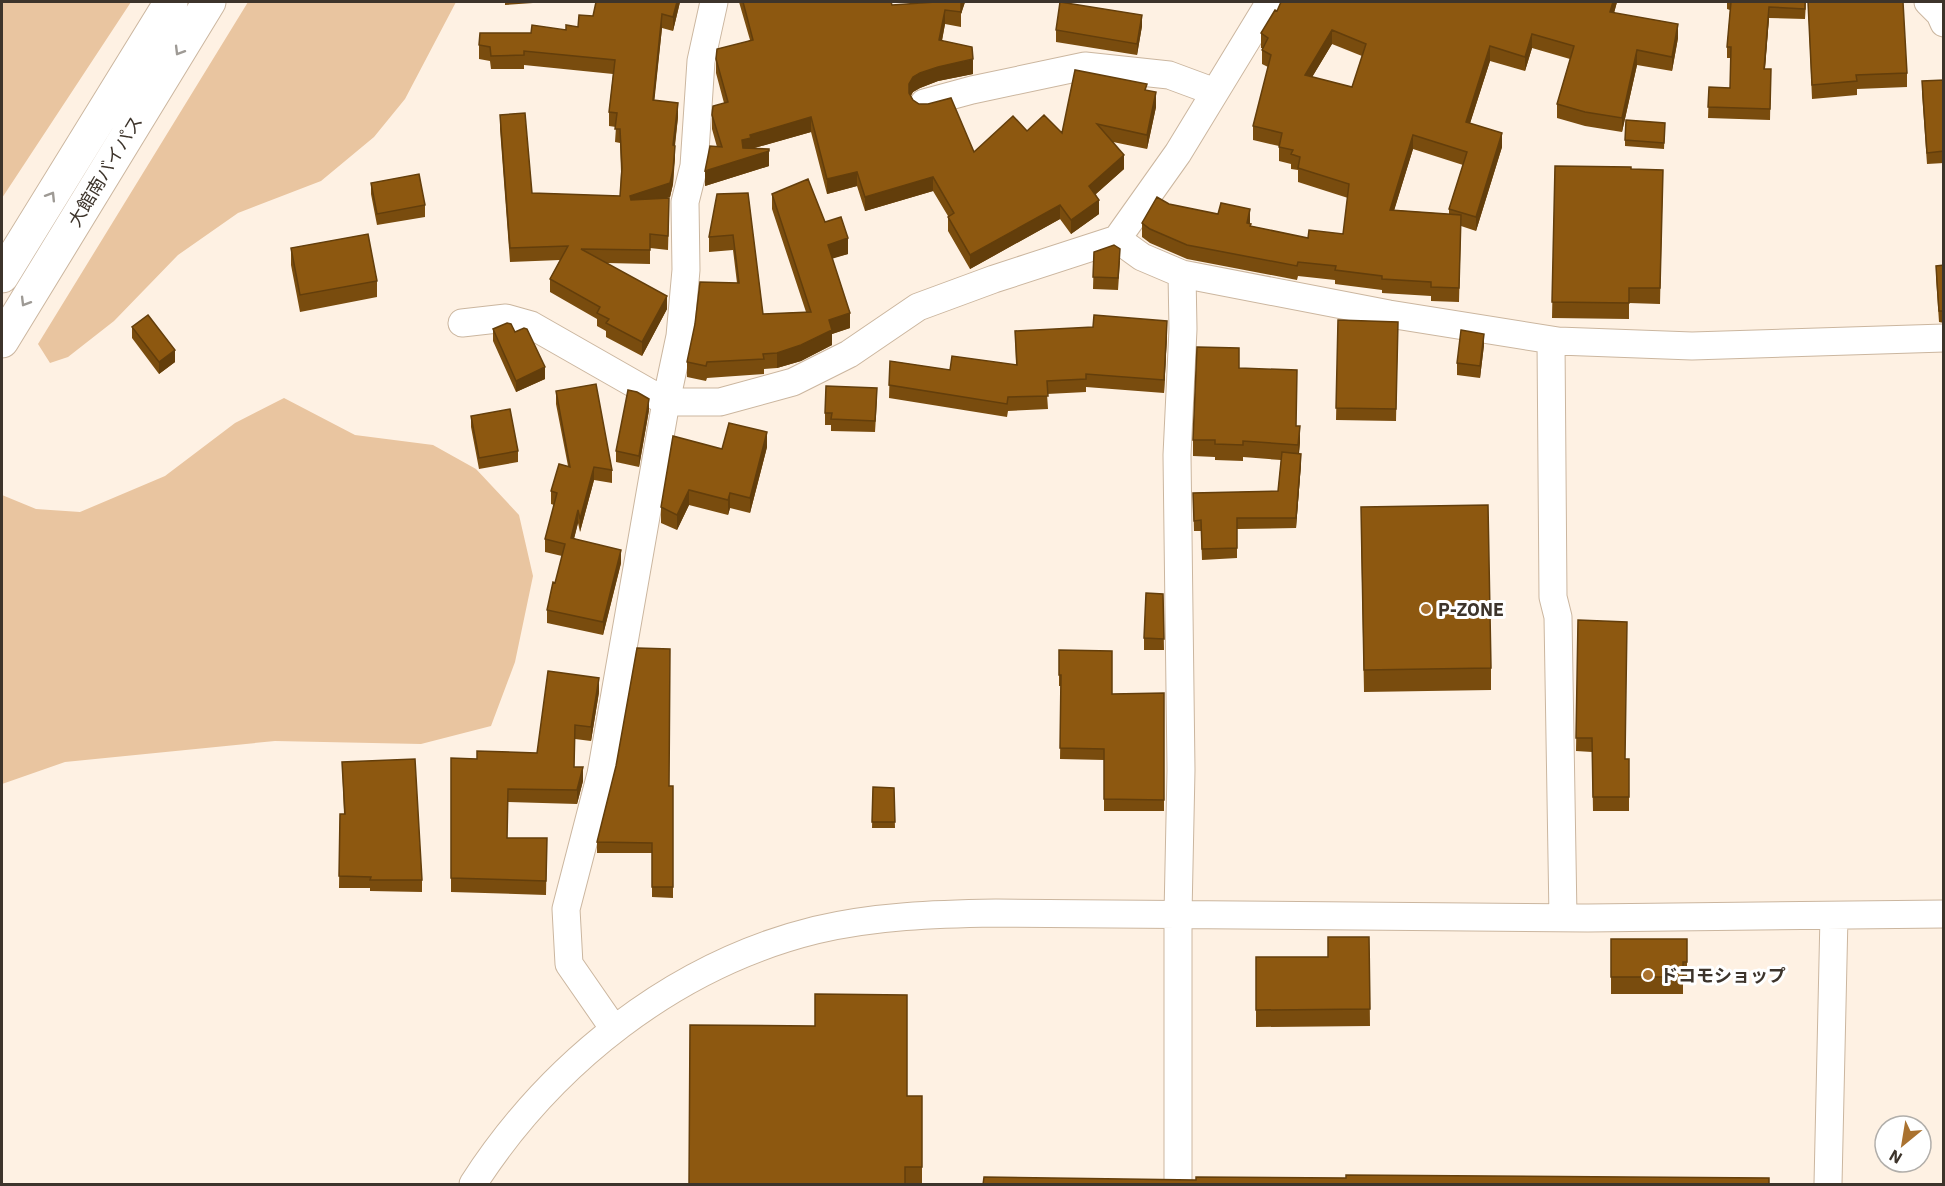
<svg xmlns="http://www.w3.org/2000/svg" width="1945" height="1186" font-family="'IBM Plex Sans','Noto Sans JP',sans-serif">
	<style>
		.green { fill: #e9c5a0 }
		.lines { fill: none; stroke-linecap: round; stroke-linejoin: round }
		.minor-casing { stroke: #cbb69f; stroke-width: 29 }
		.highway-casing { stroke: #cbb69f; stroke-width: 35 }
		.minor { stroke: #fff; stroke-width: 27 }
		.highway { stroke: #fff; stroke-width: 33 }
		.wall { fill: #794c0e; fill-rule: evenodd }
		.shaded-wall { fill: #633e0b }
		.building { fill: #8d5810; stroke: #633e0b; stroke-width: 1.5; fill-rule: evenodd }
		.oneway { stroke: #9e9a95 }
		.poi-dot { fill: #aa722f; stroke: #fff; stroke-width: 2 }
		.labels { text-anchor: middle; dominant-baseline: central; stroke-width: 6; stroke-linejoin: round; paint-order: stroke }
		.street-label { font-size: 18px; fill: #3d342b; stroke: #fff }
		.poi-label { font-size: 18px; font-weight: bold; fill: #3d342b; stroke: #fff; text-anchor: start }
	</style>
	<rect width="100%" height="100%" fill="#fef1e3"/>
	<path class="green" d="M2,2H131L2,198Z
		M248,2H456L405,99L374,137L321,181L238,213L178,255L114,321L68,357L50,363L38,344Z
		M284,398L355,435L433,445L476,469L519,515L533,576L515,662L491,726L421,744L275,741L65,762L2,784V495L36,509L80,512L165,476L235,423Z"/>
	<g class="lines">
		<defs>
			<path id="minor" d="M1928,2L1940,14L1944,23
				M924,103L972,90L1085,66L1169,75L1215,92
				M1117,239L1142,257L1182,274L1389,314L1558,341L1692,346L1944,338
				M462,323L506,318L531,325L666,402H720L793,382L849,354L918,307L994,279L1117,239L1178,153L1270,2
				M1551,340L1553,597L1558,617L1563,917
				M614,1029L569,964L566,909L601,774L666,402L680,336L686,270L685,202L694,166L701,61L714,2
				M473,1184C551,1063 674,965 816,930C875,916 935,914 996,913L1588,918L1944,914
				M1178,1184V914L1181,770L1177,455L1183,329L1182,274
				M1828,1184L1834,916"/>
			<path id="highway" d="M2,276L171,2
				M2,341L209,2"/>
		</defs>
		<use href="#minor" class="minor-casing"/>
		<use href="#highway" class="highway-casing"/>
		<use href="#minor" class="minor"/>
		<use href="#highway" class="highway"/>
	</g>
	<path class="wall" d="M505,2H533V3L505,5Z
		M596,2H680L673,31L662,28L654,100L678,117L675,146V159L673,184L670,197L665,198L669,212L668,250L650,248V264L607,263L667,309L642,356L606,337V331L597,326V319L550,292V279L560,260L510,262L500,129V115L532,193L620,196L621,172L620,143L615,142L616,127L609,126V112L613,74L524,65V69H491L490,61L479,59V45L531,33L566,30L578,27L593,16Z
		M739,2H891L892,5L965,2L961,14V27L945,24L942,41L973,74L938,81L920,88L913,92L911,96L913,100L974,152L1027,131L1062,133L1147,91L1156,107L1147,149L1113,142L1124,169L1096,194L1099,214L1071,234L1060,219L970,269L948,231V216L933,191L865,211L857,186L827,194L811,132L754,148L769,166L705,186L717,147L712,129V115L724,103L716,73V59L750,40Z
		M1281,2H1617L1614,13L1678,38L1672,71L1637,65L1622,132L1585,126L1557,118V104L1570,59L1532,48L1525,71L1490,61L1470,123L1502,147L1476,231L1461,226L1459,302L1431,301V296L1382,293V290L1335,284V280L1298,276L1297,280L1187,259L1150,243L1142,237V223L1169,204L1250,224L1251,226L1308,238L1343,234L1348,198L1298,182V170L1291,169V164L1279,161V146L1253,140V126L1268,67L1262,64V48H1261V33L1277,11ZM1332,44L1362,56L1352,87L1312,77ZM1413,149L1463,165L1449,209V214L1394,210Z
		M1727,2H1806L1805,19L1769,18L1765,69H1771L1770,120L1708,118L1709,87L1730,88L1731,58H1727V47L1730,10L1727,9Z
		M1808,2L1907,73V87L1857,89V95L1812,99Z
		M1142,26L1137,55L1056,42V30Z
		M1944,80V163L1927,164L1922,93V81Z
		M1665,123L1664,149L1625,146V140Z
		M1555,166L1663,170L1660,304L1629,303V319L1552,318Z
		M371,183L425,205V217L377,225L371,194Z
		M748,193L763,314L806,312L772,209V194L825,222L848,254L832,258L850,328L832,334V345L801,361L777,368L764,369V374L707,378L706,381L687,377V362L737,283L733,250L709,252V237Z
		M291,248L377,281V297L300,312L291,265Z
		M1094,252L1120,261L1118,290L1093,289Z
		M1944,265V323L1939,322L1936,277V266Z
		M1338,320L1398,322L1396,421L1336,420Z
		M132,327L175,362L159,374L132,338Z
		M493,329L515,332L545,379L516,392L493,341Z
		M1015,331L1167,334L1164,393L1086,387V392L1047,394L1048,409L1008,411L1007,417L889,398L890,361L950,370L1016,365Z
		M1484,345L1480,378L1457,375V363Z
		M1239,368L1296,426L1300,442L1299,454L1301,464L1296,528L1237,529V558L1202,560L1201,531H1194L1193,493L1278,491L1281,460L1243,457V461L1215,460V457L1193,456V440Z
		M556,391L612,470V483L594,480L580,532L578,523L574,538L621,563L603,635L547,623V610L555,583L562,556L545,552V539L554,505L551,504V491L568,466L556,404Z
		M877,399L875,432L831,431V425H825V413Z
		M649,410L639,467L616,462V451Z
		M471,416L518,451V462L479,469L471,427Z
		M767,447L750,513L730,508L728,515L689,505L677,530L661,523V507L722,449Z
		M1361,529L1491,668V690L1364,692Z
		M1163,594L1164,650H1144V638Z
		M1578,620L1625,759H1629V811H1593L1592,752L1576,751Z
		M1059,650L1112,694L1164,693V811H1104V760L1060,759L1061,686H1059Z
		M599,692L591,741L575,739L574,767L583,781L577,804L508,802L507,838H547L546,895L451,892V758L477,759L537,753Z
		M342,762L422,880V892L370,891V888H339L340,814H344Z
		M669,786H673V898L652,897V853H597V842Z
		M873,787L894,788L895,828H872Z
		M1369,937L1370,1026L1256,1027V957H1328Z
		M1611,939H1687V979H1683V994H1611Z
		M907,1096H922V1185H689Z"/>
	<path class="shaded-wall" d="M677,2H680L673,31V17Z
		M961,2H965L961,14Z
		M1613,2H1617L1610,27V12Z
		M1769,7V18L1764,80V69Z
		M945,10V24L939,55V40Z
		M662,14V28L653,114V100Z
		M1142,15V26L1137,55V44Z
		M1678,24V38L1672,71V57Z
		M1332,30V44L1305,89V75Z
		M1532,34V48L1525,71V57Z
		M1490,46V61L1466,136V122Z
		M1637,50V65L1622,132V118Z
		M973,59V74L938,81L920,88L913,92L909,98V84L913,77L920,73L938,67Z
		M1156,92V107L1147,149V135Z
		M678,103V117L673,159V145Z
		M811,117V132L751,149L742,154V140L750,135Z
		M1502,133V147L1476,231V217Z
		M1413,135V149L1390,224V210Z
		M675,146L673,184L670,197L630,210V196Z
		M769,151V166L705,186V171Z
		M1124,155V169L1089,200V186Z
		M857,172V186L827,194V179Z
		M933,177V191L865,211V197Z
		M1099,200V214L1071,234V220Z
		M1060,205V219L970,269V255Z
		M1250,209V223L1247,237V223Z
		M848,238V254L828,260V245Z
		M667,296V309L642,356V342Z
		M850,313V328L832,334V345L801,361L777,368V353L829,320Z
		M1167,321V334L1164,393V380Z
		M1484,334V345L1480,378V366Z
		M175,350V362L159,374V362Z
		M545,367V379L516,392V381Z
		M649,399V410L639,467V456Z
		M1300,426V442L1298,461V445Z
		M767,432V447L750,513V498Z
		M1301,454V464L1296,528V518Z
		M594,467V480L580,532V519Z
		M689,490V505L677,530V515Z
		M730,493V508L728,515V500Z
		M578,510V523L571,551V538Z
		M621,550V563L603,635V622Z
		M599,678V692L591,741V727Z
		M583,767V781L577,804V790Z"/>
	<path class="building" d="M596,2H677L673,17L662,14L653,100L678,103L673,145L675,146L673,170L670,183L630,196L631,200L669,198L668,236L650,234V250L581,249L667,296L642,342L606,323L609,319L597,313L600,307L550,279L568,246L510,248L500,115L525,113L532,193L620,196L622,168L620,129H615L617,113L609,112L615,60L524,51V55L491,56L490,47L479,45L480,33H531L532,25L566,30V25L578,27L579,15L593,16Z
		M743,2H891L892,5L936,2H961V12L945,10L939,40L972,47L973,59L938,67L920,73L913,77L909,84V93L913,100L919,104H928L951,98L974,152L1013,116L1027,131L1044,115L1062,133L1075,70L1147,84L1145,90L1156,92L1147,135L1097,124L1124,155L1089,186L1099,200L1071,220L1060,205L970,255L948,217L954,213L933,177L865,197L857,172L827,179L811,117L750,135L751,138L742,140L743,148L769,149V151L705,171L710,146L722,147L712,115L713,106L728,102L716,59L717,49L753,40Z
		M1060,2L1142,15L1137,44L1056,30Z
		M1281,2H1613L1610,12L1678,24L1672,57L1637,50L1622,118L1585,112L1557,104L1574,46L1532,34L1525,57L1490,46L1466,122L1502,133L1476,217L1449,209L1467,152L1413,135L1390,210L1461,215L1459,288L1431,287V282L1382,279V276L1335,270L1336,266L1298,262L1297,266L1187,245L1150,229L1142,223L1157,197L1169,204L1218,214L1221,203L1250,209L1247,223L1251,224L1250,226L1308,238L1309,230L1343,234L1349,184L1298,168L1300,157L1291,154L1293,150L1279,147L1282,133L1253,126L1271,55L1262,50L1268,38L1261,33L1275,10L1277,11ZM1332,30L1366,44L1352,87L1305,75Z
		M1731,2H1805V9L1769,7L1764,69H1771L1770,109L1708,107L1709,87L1730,88L1731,47H1727Z
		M1808,2H1903L1907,73L1856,75L1857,81L1812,85Z
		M1944,80V151L1927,153L1922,81Z
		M1626,120L1665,123L1664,143L1625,140Z
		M1555,166L1631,167V169L1663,170L1660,288H1629V303L1552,302Z
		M419,174L425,205L377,214L371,183Z
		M808,179L825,222L841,217L848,238L828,245L850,313L829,320L832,330L801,345L777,353L763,354L764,359L707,362L706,366L687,362L695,324L700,282L739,283L733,235L709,237L717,194L748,193L763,314L811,312L772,194Z
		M368,234L377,281L300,295L291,248Z
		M1114,245L1120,249L1118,278L1093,277L1094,252Z
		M1944,265V311H1939L1936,266Z
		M148,315L175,350L159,362L132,327Z
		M1094,315L1167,321L1164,380L1086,374V379L1047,381L1048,396L1008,397L1007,404L889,385L890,361L950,370L952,356L1017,365L1015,331L1093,327Z
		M1338,320L1398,322L1396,409L1336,408Z
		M507,323L511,324L515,332L524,328L527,329L545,367L516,381L493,329Z
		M1461,330L1484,334L1480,366L1457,363Z
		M1197,347L1239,348V368L1297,370L1296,426H1300L1298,445L1243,441V445L1215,444V440H1193Z
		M596,384L612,470L594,467L580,519L578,510L571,538L621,550L603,622L547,610L553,582L555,583L565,544L545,539L557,493L551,491L559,464L570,467L556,391Z
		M826,386L877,388L875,421L831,419L832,413H825Z
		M628,390L637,392L649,399L639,456L616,451Z
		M510,409L518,451L479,458L471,416Z
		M729,423L767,432L750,498L730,493L728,500L689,490L677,515L661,507L673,436L722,449Z
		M1282,452L1301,454L1296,518H1237V548L1202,549L1201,520L1194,521L1193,493L1278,491Z
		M1488,505L1491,668L1364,670L1361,507Z
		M1146,593L1163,594L1164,639L1144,638Z
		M1578,620L1627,622L1625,759H1629V797H1593L1592,738H1576Z
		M637,648L670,649L669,786H673V887H652V843L597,842L616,766Z
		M1059,650L1112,651V694L1164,693V800L1104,799V749L1060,748L1061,675H1059Z
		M548,671L599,678L591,727L575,725L574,767H583L577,790L508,789L507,838H547L546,881L451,878V758L477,759V751L537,753Z
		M415,759L422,880H370L371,877L339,876L340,814H345L342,762Z
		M873,787L894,788L895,822H872Z
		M1328,937H1369L1370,1009L1256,1010V957H1328Z
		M1611,939H1687V962H1683V977H1611Z
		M815,994L907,995V1096H922V1167H905V1185H689L690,1025L815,1026Z
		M1346,1175L1769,1178V1185H983L984,1177L1196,1180V1177L1346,1178Z"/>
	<defs><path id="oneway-chevron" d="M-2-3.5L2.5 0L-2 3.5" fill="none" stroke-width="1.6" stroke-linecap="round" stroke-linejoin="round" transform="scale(1.5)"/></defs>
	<g class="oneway">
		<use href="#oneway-chevron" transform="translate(179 51) rotate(121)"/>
		<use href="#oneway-chevron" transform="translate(51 196) rotate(-58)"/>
		<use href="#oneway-chevron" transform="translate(25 302) rotate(121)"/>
	</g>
	<g class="poi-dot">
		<circle cx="1426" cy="609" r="6"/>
		<circle cx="1648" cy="975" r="6"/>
	</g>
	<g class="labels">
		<g class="street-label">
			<text transform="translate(105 171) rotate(-59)">大館南バイパス</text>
		</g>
		<g class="poi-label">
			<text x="1438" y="609">P-ZONE</text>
			<text x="1660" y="975">ドコモショップ</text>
		</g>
	</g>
	<rect width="1945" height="1186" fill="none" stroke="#3d342b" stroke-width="6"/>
	<g transform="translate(1903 1144) rotate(210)"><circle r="28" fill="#ffffff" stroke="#b1aeaa" stroke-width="1.5"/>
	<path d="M0-4.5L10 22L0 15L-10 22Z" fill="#aa722f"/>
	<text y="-9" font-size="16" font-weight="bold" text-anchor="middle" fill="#3d342b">N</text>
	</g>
</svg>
